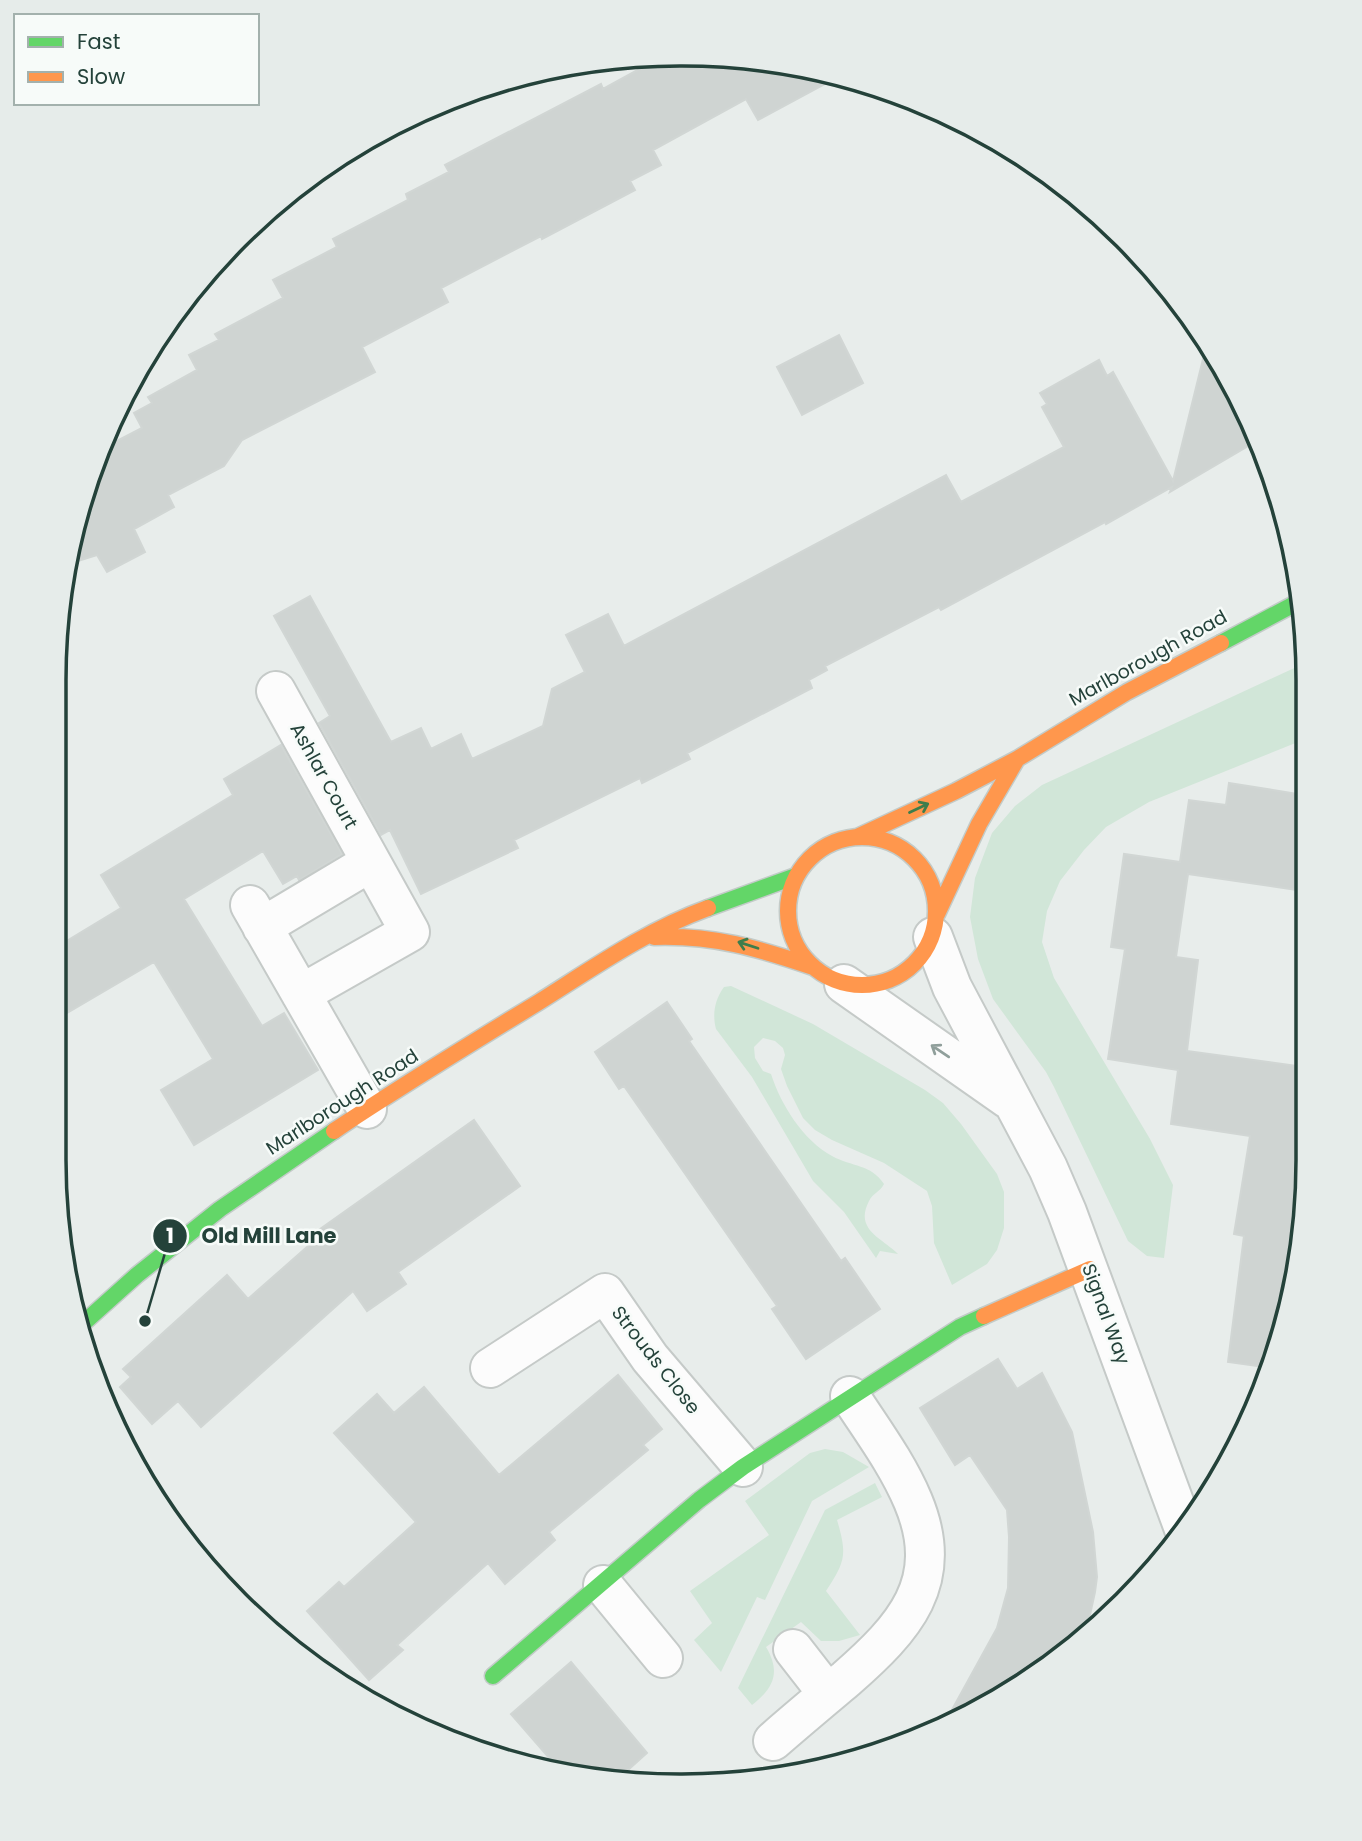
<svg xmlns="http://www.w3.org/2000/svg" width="1362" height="1841" font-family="Poppins,sans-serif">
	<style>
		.green { fill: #d1e6d8 }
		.building { fill: #cfd4d2; stroke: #d1d6d4; stroke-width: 2 }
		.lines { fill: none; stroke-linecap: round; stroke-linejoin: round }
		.street-casing { stroke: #c5cac8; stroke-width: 42 }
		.fast-casing { stroke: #c3cbc8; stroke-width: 19 }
		.slow-casing { stroke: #c3cbc8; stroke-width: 19 }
		.street { stroke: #fcfcfc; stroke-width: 38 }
		.fast { stroke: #63d668; stroke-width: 16 }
		.slow { stroke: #ff974d; stroke-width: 16 }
		.oneway { stroke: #3d7d4c }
		.oneway2 { stroke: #909f9b }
		.labels { text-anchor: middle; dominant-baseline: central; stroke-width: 5; stroke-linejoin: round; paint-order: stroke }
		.street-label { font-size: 19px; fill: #24423a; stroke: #f7fbf9 }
		.rim { fill: none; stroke: #24423a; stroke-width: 3.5 }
		.leader { fill: none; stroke: #24423a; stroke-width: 2.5 }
		.callout-dot { fill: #24423a; stroke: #f7fbf9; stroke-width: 2.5 }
		.mark-label { font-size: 21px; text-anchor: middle; font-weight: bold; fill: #fff }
		.callout-label { font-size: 21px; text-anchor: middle; font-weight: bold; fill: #24423a; stroke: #f7fbf9; stroke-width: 5; stroke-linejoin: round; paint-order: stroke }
	</style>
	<rect width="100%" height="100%" fill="#e8edeb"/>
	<path class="green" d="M1303,664V740L1149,802L1106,827L1084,850L1060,881L1047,911L1042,942L1054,978L1150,1139L1173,1185L1164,1258L1147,1256L1128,1241L1054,1087L1046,1072L993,999L978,959L970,917L975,878L992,833L1015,806L1042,785Z
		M731,986L813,1024L925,1090L943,1103L961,1124L997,1174L1004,1192V1228L997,1250L987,1264L952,1285L934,1243L932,1206L927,1191L884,1163L832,1140L815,1130L803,1118L787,1086L781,1069L785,1055L783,1048L775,1041L763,1038L754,1047L755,1058L763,1071L771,1074C781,1105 803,1140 832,1156C852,1167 871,1164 884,1184C880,1192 873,1193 869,1201C854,1230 882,1238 898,1254L880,1251L876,1258L844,1212L813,1181L752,1077L716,1029C712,1014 715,999 724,987Z
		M825,1449L843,1452L869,1467L812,1501L765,1600L757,1597L721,1672L694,1640L712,1623L690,1591L769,1535L745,1501L810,1453Z
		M875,1483L882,1497L837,1520C847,1554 846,1561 826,1591L860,1635L839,1641H821L801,1622L766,1647C781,1672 774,1688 752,1705L738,1688L825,1510Z"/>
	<path class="building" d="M663,56L763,60L838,77L758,120L746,99L653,150L661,165L630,181L635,190L542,239L541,236L441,288L448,302L362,347L375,372L242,440L224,466L168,495L174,507L134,529L145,552L107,572L97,555L68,564L76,519L109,445L142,428L134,413L152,403L148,397L197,370L189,355L219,340L215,334L283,298L273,280L337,247L333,239L408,200L406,194L449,172L445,165L601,84L603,89Z
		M839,335L863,383L802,415L777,367Z
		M1206,347L1252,428L1248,446L1170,492L1172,487L1106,524L1105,522L941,610L939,607L825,666L827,670L809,680L812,688L687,753L690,759L642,783L640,778L514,840L518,848L421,894L390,830L381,835L319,723L330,716L274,616L310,596L391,742L421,728L431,749L461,734L472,759L543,726L552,689L585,672L566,635L608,614L624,646L946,475L961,502L1064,447L1042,407L1047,404L1040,393L1099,360L1107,376L1113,372L1173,481Z
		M281,745L342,854L299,880L297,876L283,884L263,851L184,899L262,1026L284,1013L318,1070L194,1145L161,1090L213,1059L154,962L55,1020V948L121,908L101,875L233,795L224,779Z
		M1229,783L1304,795V891L1188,874L1176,957L1198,960L1187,1051L1305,1067L1306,1146L1297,1208L1305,1209L1271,1368L1228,1362L1244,1236L1234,1234L1250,1136L1171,1124L1178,1070L1108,1059L1125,949L1111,947L1124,854L1180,862L1189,800L1226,805Z
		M667,1002L692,1039L689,1041L841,1261L845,1258L880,1309L806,1359L772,1309L777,1306L624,1086L619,1089L595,1052Z
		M474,1120L520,1186L398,1272L406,1284L367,1311L353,1291L201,1427L178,1401L152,1424L120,1387L131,1377L123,1369L227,1275L248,1299L316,1239L313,1234Z
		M998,1359L1017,1389L1042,1373L1072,1432L1093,1532L1097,1577L1095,1592L1088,1624L1082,1639L1062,1657L943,1726L997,1628L1008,1588L1009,1537L1007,1510L970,1455L955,1465L920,1408Z
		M618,1375L662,1429L643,1445L648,1450L549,1532L555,1540L505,1584L488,1563L397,1645L403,1650L369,1680L307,1611L339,1582L344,1587L416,1522L334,1433L377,1394L394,1413L424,1387L499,1475Z
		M571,1662L647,1753L618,1779L564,1775L511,1714Z"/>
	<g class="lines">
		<defs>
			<path id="street" d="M276,691L410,932L301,994
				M250,905L367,1109
				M262,927L371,862
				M933,937L952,987L1048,1168L1067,1212L1184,1529
				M844,984L1008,1099
				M490,1368L605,1293L650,1358L743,1467
				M603,1585L663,1658
				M793,1649L828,1694
				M773,1741C797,1720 821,1700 846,1679C904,1628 947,1582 913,1501C897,1463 872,1430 850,1396"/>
			<path id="fast" d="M1221,643L1302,600
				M708,908L796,876
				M78,1328L137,1275L220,1209L334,1131
				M493,1676L699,1500L743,1467L960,1327L984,1316"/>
			<path id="slow" d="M788 911a74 74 0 1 1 148 0a74 74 0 1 1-148 0Z
				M857,837L956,791L1017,759L1127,692L1221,643
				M937,914L979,824L1017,759
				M654,937C713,935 758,948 813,967
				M334,1131C401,1086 470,1044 539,1002C593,968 647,930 708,908
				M984,1316L1090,1269"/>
		</defs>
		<use href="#street" class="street-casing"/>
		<use href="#fast" class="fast-casing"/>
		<use href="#slow" class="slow-casing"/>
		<use href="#street" class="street"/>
		<use href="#fast" class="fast"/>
		<use href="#slow" class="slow"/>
	</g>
	<defs><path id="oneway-shaft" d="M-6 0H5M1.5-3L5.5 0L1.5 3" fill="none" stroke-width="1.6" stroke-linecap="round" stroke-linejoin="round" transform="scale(1.75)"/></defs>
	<g class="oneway">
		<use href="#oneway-shaft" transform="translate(919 808) rotate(-25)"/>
		<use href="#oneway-shaft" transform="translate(748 945) rotate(-162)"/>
	</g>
	<use class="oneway2" href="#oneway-shaft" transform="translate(940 1051) rotate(-146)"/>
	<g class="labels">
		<g class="street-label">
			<text transform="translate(1148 658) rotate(-29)">Marlborough Road</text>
			<text transform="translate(324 776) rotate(61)">Ashlar Court</text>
			<text transform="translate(342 1102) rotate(-33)">Marlborough Road</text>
			<text transform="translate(1106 1314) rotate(70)">Signal Way</text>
			<text transform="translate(656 1360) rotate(52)">Strouds Close</text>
		</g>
	</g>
	<path d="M0 0H1362V1841H0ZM680 66H682A614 614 0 0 1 1296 680V1160A614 614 0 0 1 682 1774H680A614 614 0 0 1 66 1160V680A614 614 0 0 1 680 66Z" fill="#e6ecea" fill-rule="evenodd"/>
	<path class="rim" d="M680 66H682A614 614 0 0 1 1296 680V1160A614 614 0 0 1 682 1774H680A614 614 0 0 1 66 1160V680A614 614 0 0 1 680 66Z"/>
	<path class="leader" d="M145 1321L170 1236"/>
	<g class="callout-dot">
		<circle cx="145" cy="1321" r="7"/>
		<circle cx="170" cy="1236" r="18"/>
	</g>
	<g class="mark-label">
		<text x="170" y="1243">1</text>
	</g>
	<g class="callout-label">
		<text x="269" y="1243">Old Mill Lane</text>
	</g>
	<rect x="14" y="14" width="245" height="91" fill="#f7fbf9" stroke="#a3b1ad" stroke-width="2"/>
	<rect x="28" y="37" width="35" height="10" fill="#63d668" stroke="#a3b1ad" stroke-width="2"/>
	<text x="77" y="49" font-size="21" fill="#24423a">Fast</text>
	<rect x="28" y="72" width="35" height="10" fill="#ff974d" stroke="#a3b1ad" stroke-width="2"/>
	<text x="77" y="84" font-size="21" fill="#24423a">Slow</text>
</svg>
